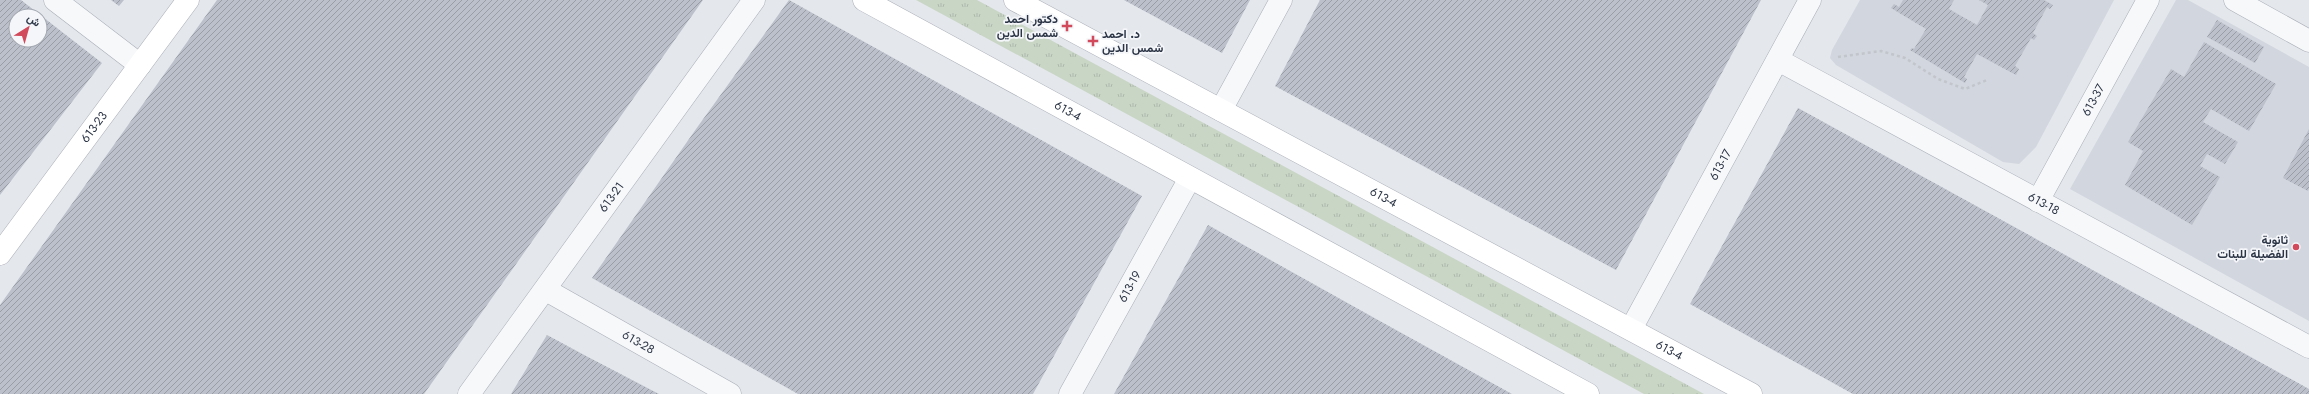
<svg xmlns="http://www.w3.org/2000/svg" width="2309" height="394" font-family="Jost,Vazirmatn,sans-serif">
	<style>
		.built { fill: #d2d6de }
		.grass { fill: url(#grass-tufts) }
		.building { fill: url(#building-hatch); fill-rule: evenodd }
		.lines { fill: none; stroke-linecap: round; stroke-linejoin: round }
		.street-casing { stroke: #a9aeb7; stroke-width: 23 }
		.secondary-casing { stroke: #a9aeb7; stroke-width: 23 }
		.path { stroke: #c2c5cb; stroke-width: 2.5; stroke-dasharray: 3 3; stroke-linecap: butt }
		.street { stroke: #f7f8fa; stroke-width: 22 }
		.secondary { stroke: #fff; stroke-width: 22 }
		.poi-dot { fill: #d1495b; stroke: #f4f6f9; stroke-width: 1.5 }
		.labels { text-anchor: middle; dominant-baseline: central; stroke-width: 3.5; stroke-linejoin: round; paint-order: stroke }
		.poi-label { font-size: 12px; font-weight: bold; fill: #2b3445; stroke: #f4f6f9; text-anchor: end }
		.street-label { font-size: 12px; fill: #2b3445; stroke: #f4f6f9 }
	</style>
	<defs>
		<pattern id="grass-tufts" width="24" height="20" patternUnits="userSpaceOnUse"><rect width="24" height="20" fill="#c9d6c5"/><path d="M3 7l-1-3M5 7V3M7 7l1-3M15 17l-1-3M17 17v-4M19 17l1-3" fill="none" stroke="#adb8ab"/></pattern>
		<pattern id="building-hatch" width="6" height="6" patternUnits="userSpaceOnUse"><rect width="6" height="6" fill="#bbc0ca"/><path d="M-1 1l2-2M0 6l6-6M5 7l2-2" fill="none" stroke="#989da6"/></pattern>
	</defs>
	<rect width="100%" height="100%" fill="#e4e7ec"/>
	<path class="built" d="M1860,0H2114L2036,147L2019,164L2003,162L1836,65L1830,58L1832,50Z
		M2176,0H2188L2309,67V321L2070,189Z"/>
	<path class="grass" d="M916,0H977L1704,394H1644Z"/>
	<path class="building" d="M0,0H21L102,63L0,195ZM16,16H40V40H16Z
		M111,0H124L119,6Z
		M217,0H703L424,394H0V305Z
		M789,0L1142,196L1033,394H798L592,278L696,129Z
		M1124,0H1250L1222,53Z
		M1320,0H1761L1616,270L1275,86Z
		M1903,0H1954L1949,9L1977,25L1988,5L1979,0H2044L2053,5L2050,9L2047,7L2033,33L2037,36L2034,40L2031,38L2015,66L2019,69L2016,75L1977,54L1964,77L1967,79L1965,83L1910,50L1912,48L1914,49L1926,29L1891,8L1894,4L1899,7Z
		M2217,20L2264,47L2255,63L2207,37Z
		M2204,42L2276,84L2249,131L2211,109L2203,122L2238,142L2225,164L2207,154L2200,166L2220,177L2192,225L2125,185L2143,151L2128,142L2171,69L2184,77Z
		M1798,108L2309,389V394H1853L1690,304Z
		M2309,129V188L2308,191L2283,178Z
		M1208,225L1378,320L1512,394H1114Z
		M547,335L588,357L659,394H511Z"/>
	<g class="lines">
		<defs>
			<g id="street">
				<path d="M55,0L140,65"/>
				<path d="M2235,0L2309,41"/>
				<path id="s1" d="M1778,60L2309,347"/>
				<path d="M1221,110L1281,0"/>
				<path id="s2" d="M2038,201L2148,0"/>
				<path id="s3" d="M546,290L730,394"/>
				<path id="s4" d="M1631,329L1810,0"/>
				<path id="s5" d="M469,394L754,0"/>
				<path id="s6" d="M1070,394L1190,178"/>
			</g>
			<g id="secondary">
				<path id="s7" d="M864,0L1588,394"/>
				<path id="s8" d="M1015,0L1751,394"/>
				<path id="s9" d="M0,254L188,0"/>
			</g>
		</defs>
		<use href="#street" class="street-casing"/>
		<use href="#secondary" class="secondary-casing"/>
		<path class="path" d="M1838,57L1881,51L1905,58L1938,79L1965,89L1987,80"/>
		<use href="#street" class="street"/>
		<use href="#secondary" class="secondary"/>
	</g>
	<g class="poi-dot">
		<path d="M1065 20h4v4h4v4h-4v4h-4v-4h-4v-4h4z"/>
		<path d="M1091 35h4v4h4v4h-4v4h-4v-4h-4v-4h4z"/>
		<circle cx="2296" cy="247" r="4"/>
	</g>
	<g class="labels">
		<g class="poi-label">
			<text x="1058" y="19">دكتور احمد<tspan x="1058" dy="14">شمس الدين</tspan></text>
			<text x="1102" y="34" text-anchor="start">د. احمد<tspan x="1102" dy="14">شمس الدين</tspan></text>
			<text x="2288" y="240">ثانوية<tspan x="2288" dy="14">الفضيلة للبنات</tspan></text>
		</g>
		<g class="street-label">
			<text stroke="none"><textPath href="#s2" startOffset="115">613-37</textPath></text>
			<text stroke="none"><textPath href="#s7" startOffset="232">613-4</textPath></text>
			<text stroke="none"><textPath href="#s9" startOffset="158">613-23</textPath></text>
			<text stroke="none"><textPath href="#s4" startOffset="187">613-17</textPath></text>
			<text stroke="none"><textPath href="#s8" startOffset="418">613-4</textPath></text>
			<text stroke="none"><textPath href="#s5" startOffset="243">613-21</textPath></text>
			<text stroke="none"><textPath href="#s1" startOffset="302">613-18</textPath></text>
			<text stroke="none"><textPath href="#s6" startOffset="123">613-19</textPath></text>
			<text stroke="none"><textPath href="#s3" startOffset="106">613-28</textPath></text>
			<text stroke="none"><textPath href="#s8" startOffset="742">613-4</textPath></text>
		</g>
	</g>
	<g transform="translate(28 28) rotate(37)"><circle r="19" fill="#f4f6f9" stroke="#a4a8b1"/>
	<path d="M0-3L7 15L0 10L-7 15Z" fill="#d1495b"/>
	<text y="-6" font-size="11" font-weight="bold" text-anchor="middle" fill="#2b3445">ش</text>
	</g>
</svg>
